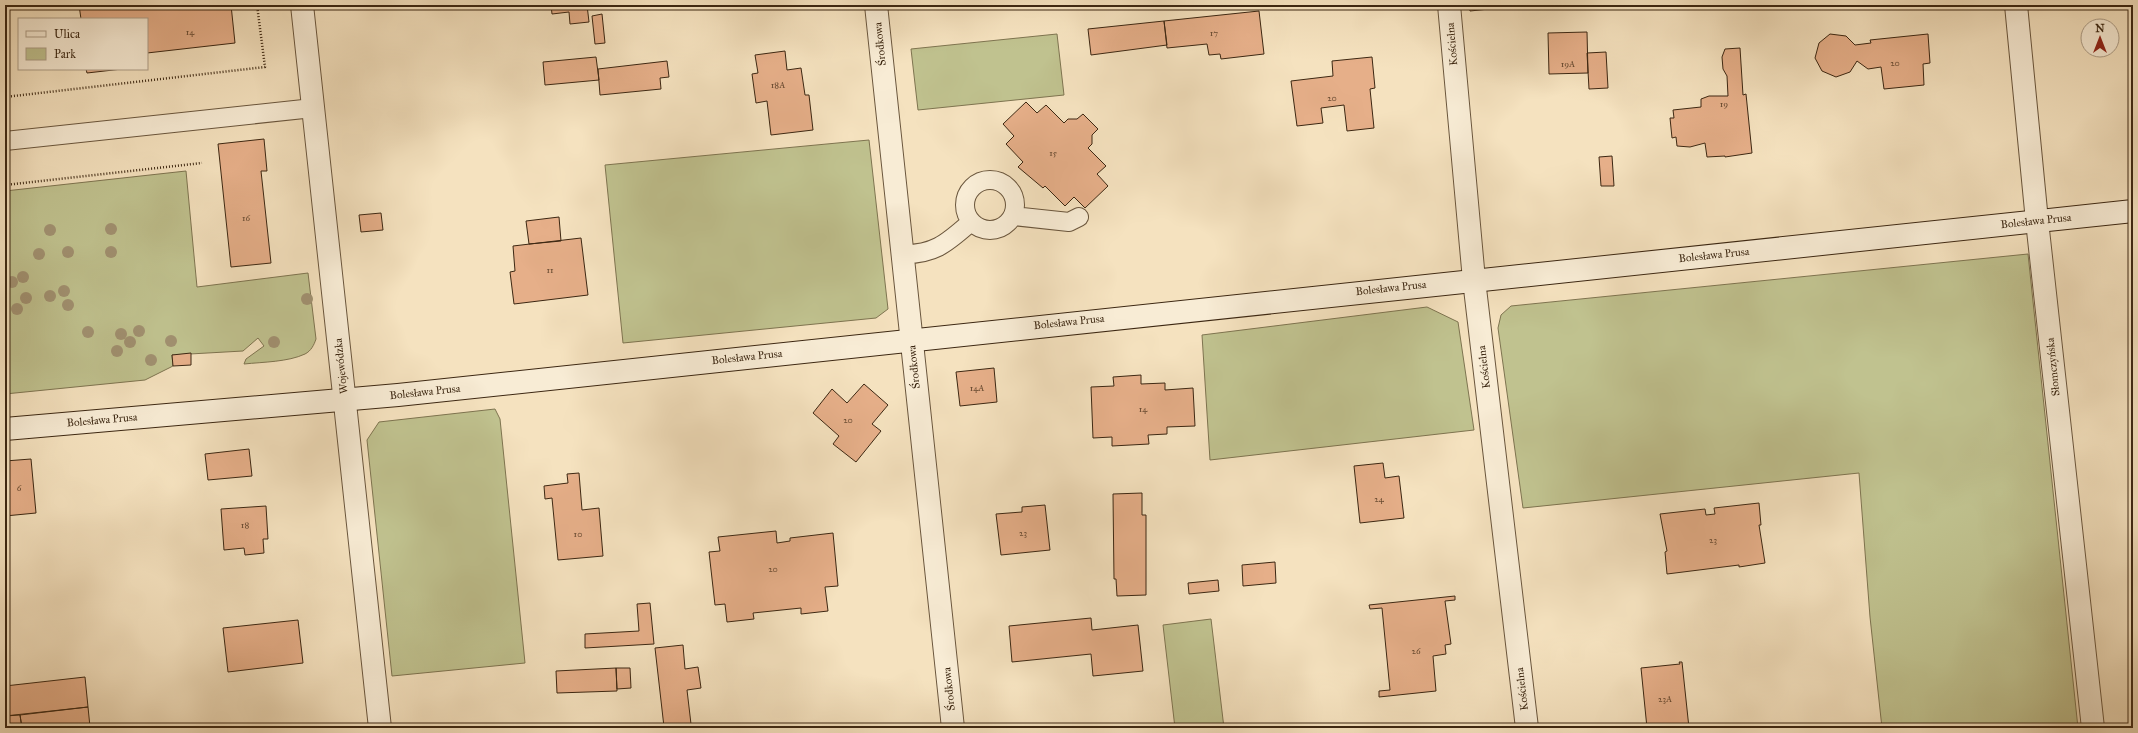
<svg xmlns="http://www.w3.org/2000/svg" width="2138" height="733" font-family="'IM FELL Great Primer',serif">
	<style>
		.green { fill: #c0c28f; stroke: #7e7450 }
		.building { fill: #e6af89; stroke: #3c2712 }
		.lines { fill: none; stroke-linecap: round; stroke-linejoin: round }
		.lane-casing { stroke: #6a563d; stroke-width: 20 }
		.street-casing { stroke: #6a563d; stroke-width: 24 }
		.secondary-casing { stroke: #3c2712; stroke-width: 24 }
		.path { stroke: #3c2712; stroke-width: 2.5; stroke-dasharray: 1 2; stroke-linecap: butt }
		.lane { stroke: #f8ecd5; stroke-width: 18 }
		.street { stroke: #f8ecd5; stroke-width: 22 }
		.secondary { stroke: #f8ecd5; stroke-width: 22 }
		.tree { fill: #a19171 }
		.labels { text-anchor: middle; dominant-baseline: central; stroke-width: 4; stroke-linejoin: round; paint-order: stroke }
		.number-label { font-size: 9px; fill: #664930 }
		.street-label { font-size: 11px; fill: #3c2712; stroke: #f8ecd5 }
	</style>
	<rect width="100%" height="100%" fill="#f5e2bf"/>
	<filter id="stains"><feTurbulence type="fractalNoise" baseFrequency=".005" numOctaves="4"/><feColorMatrix values="0 0 0 0 .2 0 0 0 0 .09 0 0 0 0 .02 0 0 0 .5 -.17"/></filter>
	<radialGradient id="worn" r=".72"><stop offset=".6" stop-color="#630" stop-opacity="0"/><stop offset="1" stop-color="#630" stop-opacity=".3"/></radialGradient>
	<path class="green" d="M1057,34L1064,95L918,110L911,49Z
		M869,140L888,309L876,318L623,343L605,165Z
		M186,171L197,287L308,273L316,339C314,345 311,351 305,354C288,362 263,362 244,364L246,359L264,346L258,338L243,351L172,355L173,366L145,380L5,394V191Z
		M2028,254L2078,728H1882L1870,617L1859,473L1523,508L1498,328L1501,315L1511,306Z
		M1427,307L1458,322L1474,430L1210,460L1202,335Z
		M495,409L500,419L525,663L392,676L367,440L379,422Z
		M1211,619L1224,728H1175L1163,625Z"/>
	<path class="building" d="M79,5H231L235,43L147,53V19H81Z
		M551,5H587L589,22L570,24L569,12L552,14Z
		M1469,5H1488L1489,9L1470,11Z
		M1488,5H1527L1489,9Z
		M1259,11L1264,54L1221,59L1220,54L1209,55L1207,44L1167,48L1164,21Z
		M602,14L605,43L595,44L592,16Z
		M1164,21L1167,45L1091,55L1088,29Z
		M1587,32L1588,73L1549,74L1548,33Z
		M1830,34L1846,36L1855,45L1871,43L1870,40L1928,34L1930,63L1923,64L1924,85L1884,89L1881,67L1868,69L1857,61L1850,72L1836,77L1822,71L1815,58L1819,43Z
		M1740,48L1743,95L1746,94L1752,153L1725,157V156L1707,157L1705,143L1690,147L1677,146L1676,137L1672,138L1670,118H1674L1673,110L1701,107V99L1709,96H1728L1727,76L1723,69L1722,57L1725,49Z
		M785,51L787,70L801,68L805,95H809L813,130L771,135L767,101L756,103L752,74L758,73L755,55Z
		M1606,52L1608,88L1589,89L1587,53Z
		M596,57L599,80L545,85L543,62Z
		M1372,57L1375,88L1370,89L1374,128L1347,131L1344,105L1321,108L1323,123L1297,126L1291,81L1333,76L1332,61Z
		M667,61L669,77L660,78L661,89L600,95L598,69Z
		M86,69H122L87,73Z
		M1026,102L1037,113L1046,105L1064,123L1068,119H1077L1083,114L1098,129L1092,135V144L1088,148L1106,166L1097,174L1108,186L1085,208L1074,197L1065,206L1045,186L1043,188L1018,167L1023,162L1006,144L1014,136L1003,124Z
		M264,139L267,171H261L271,263L231,267L218,144Z
		M1612,156L1614,186H1601L1599,157Z
		M381,213L383,230L361,232L359,215Z
		M559,217L561,241L529,244L526,221Z
		M581,238L588,295L514,304L510,272L515,271L513,246Z
		M191,353V365L173,366L172,355Z
		M994,368L997,402L960,406L956,372Z
		M1141,375V384L1165,383V390L1193,388L1195,426L1167,427V434L1148,435L1149,444L1112,446V437L1093,438L1091,387L1114,386L1113,377Z
		M864,384L888,405L872,424L881,431L856,462L833,444L839,436L813,413L832,389L847,403Z
		M249,449L252,476L208,480L205,454Z
		M31,459L36,513L5,516V461Z
		M1383,463L1385,478L1399,476L1404,518L1360,523L1354,466Z
		M579,473L582,510L599,508L603,556L558,560L552,498L545,499L544,486L568,483L567,474Z
		M1142,493V515H1146V595L1117,596L1116,579H1114L1113,494Z
		M1759,503L1761,525H1759L1765,563L1739,567V565L1667,574L1665,552L1667,551L1660,514L1705,509L1706,515L1715,514L1714,508Z
		M1045,505L1050,550L1001,555L996,514L1022,512V507Z
		M266,506L268,539H263L264,553L245,555L244,548L224,550L221,509Z
		M776,531L777,543L790,541V538L833,533L838,586L825,587L828,611L801,614V608L753,613L754,619L727,622L725,604L715,605L709,552L720,551L718,537Z
		M1275,562L1276,583L1243,586L1242,565Z
		M1218,580L1219,591L1189,594L1188,583Z
		M1455,596V600L1445,601L1451,644L1445,645L1446,654L1433,656L1436,691L1379,697V691L1390,690L1382,608L1370,609L1369,605Z
		M650,603L654,644L585,648V634L639,631L637,604Z
		M1091,618L1092,630L1138,625L1143,671L1093,676L1091,654L1012,662L1009,626Z
		M298,620L303,663L228,672L223,628Z
		M683,645L685,669L698,667L701,688L687,690L691,724L664,727L655,648Z
		M1679,662H1682L1689,728H1647L1641,668L1680,664Z
		M616,668L617,691L557,693L556,671Z
		M616,668H630L631,688L617,689Z
		M85,677L88,707L5,716V686Z
		M88,707L90,727L22,728L20,715Z
		M20,715L22,728H5V716Z
		M690,724V728H665V727Z"/>
	<g class="lines">
		<defs>
			<path id="lane" d="M5,141L313,108
				M965 205a25 25 0 1 1 50 0a25 25 0 1 1-50 0Z
				M1013,216L1069,222L1079,217
				M902,254C935,255 948,242 971,222"/>
			<path id="street" d="M302,5L380,728
				M876,5L953,728
				M1449,5L1474,280L1527,728
				M2016,5L2037,221L2093,728"/>
			<path id="secondary" d="M5,429L398,395L2133,211"/>
		</defs>
		<use href="#lane" class="lane-casing"/>
		<use href="#street" class="street-casing"/>
		<use href="#secondary" class="secondary-casing"/>
		<path class="path" d="M5,97L265,67L257,5
			M5,185L202,163"/>
		<use href="#lane" class="lane"/>
		<use href="#street" class="street"/>
		<use href="#secondary" class="secondary"/>
	</g>
	<g class="tree">
		<circle cx="111" cy="229" r="6"/>
		<circle cx="50" cy="230" r="6"/>
		<circle cx="68" cy="252" r="6"/>
		<circle cx="111" cy="252" r="6"/>
		<circle cx="39" cy="254" r="6"/>
		<circle cx="23" cy="277" r="6"/>
		<circle cx="12" cy="282" r="6"/>
		<circle cx="64" cy="291" r="6"/>
		<circle cx="50" cy="296" r="6"/>
		<circle cx="26" cy="298" r="6"/>
		<circle cx="307" cy="299" r="6"/>
		<circle cx="68" cy="305" r="6"/>
		<circle cx="17" cy="309" r="6"/>
		<circle cx="139" cy="331" r="6"/>
		<circle cx="88" cy="332" r="6"/>
		<circle cx="121" cy="334" r="6"/>
		<circle cx="171" cy="341" r="6"/>
		<circle cx="130" cy="342" r="6"/>
		<circle cx="274" cy="342" r="6"/>
		<circle cx="117" cy="351" r="6"/>
		<circle cx="151" cy="360" r="6"/>
	</g>
	<g class="labels">
		<g class="number-label">
			<text x="190" y="31">14</text>
			<text x="1214" y="32">17</text>
			<text x="1895" y="62">20</text>
			<text x="1568" y="63">19A</text>
			<text x="778" y="84">18A</text>
			<text x="1332" y="97">20</text>
			<text x="1724" y="103">19</text>
			<text x="1053" y="152">15</text>
			<text x="246" y="217">16</text>
			<text x="550" y="269">11</text>
			<text x="977" y="387">14A</text>
			<text x="1143" y="408">14</text>
			<text x="848" y="419">20</text>
			<text x="19" y="487">6</text>
			<text x="1379" y="498">24</text>
			<text x="245" y="524">18</text>
			<text x="1023" y="532">23</text>
			<text x="578" y="533">10</text>
			<text x="1713" y="539">23</text>
			<text x="773" y="568">20</text>
			<text x="1416" y="650">26</text>
			<text x="1665" y="698">23A</text>
		</g>
		<g class="street-label">
			<text transform="translate(880 44) rotate(-96)">Środkowa</text>
			<text transform="translate(1452 44) rotate(-95)">Kościelna</text>
			<text transform="translate(2036 221) rotate(-6)">Bolesława Prusa</text>
			<text transform="translate(1714 255) rotate(-6)">Bolesława Prusa</text>
			<text transform="translate(1391 288) rotate(-6)">Bolesława Prusa</text>
			<text transform="translate(1069 322) rotate(-6)">Bolesława Prusa</text>
			<text transform="translate(747 357) rotate(-6)">Bolesława Prusa</text>
			<text transform="translate(341 366) rotate(-96)">Wojewódzka</text>
			<text transform="translate(914 367) rotate(-96)">Środkowa</text>
			<text transform="translate(1484 367) rotate(-97)">Kościelna</text>
			<text transform="translate(2053 367) rotate(-96)">Słomczyńska</text>
			<text transform="translate(425 392) rotate(-6)">Bolesława Prusa</text>
			<text transform="translate(102 420) rotate(-5)">Bolesława Prusa</text>
			<text transform="translate(949 689) rotate(-96)">Środkowa</text>
			<text transform="translate(1522 689) rotate(-97)">Kościelna</text>
		</g>
	</g>
	<rect width="2138" height="733" fill="none" stroke="#f5e2bf" stroke-width="20"/>
	<rect x="6" y="6" width="2126" height="721" fill="none" stroke="#3c2712" stroke-width="2"/>
	<rect x="10" y="10" width="2118" height="713" fill="none" stroke="#3c2712"/>
	<rect x="18" y="18" width="130" height="52" fill="#f8ecd5" stroke="#ad9d87"/>
	<rect x="26" y="31" width="20" height="6" fill="#f8ecd5" stroke="#ad9d87"/>
	<text x="54" y="38" font-size="12" fill="#3c2712">Ulica</text>
	<rect x="26" y="48" width="20" height="12" fill="#c0c28f" stroke="#ad9d87"/>
	<text x="54" y="58" font-size="12" fill="#3c2712">Park</text>
	<g transform="translate(2100 38)"><circle r="19" fill="#f8ecd5" stroke="#ad9d87"/>
	<path d="M0-3L7 15L0 10L-7 15Z" fill="#8f2418"/>
	<text y="-6" font-size="11" font-weight="bold" text-anchor="middle" fill="#3c2712">N</text>
	</g>
	<rect width="100%" height="100%" filter="url(#stains)"/>
	<rect width="100%" height="100%" fill="url(#worn)"/>
</svg>
